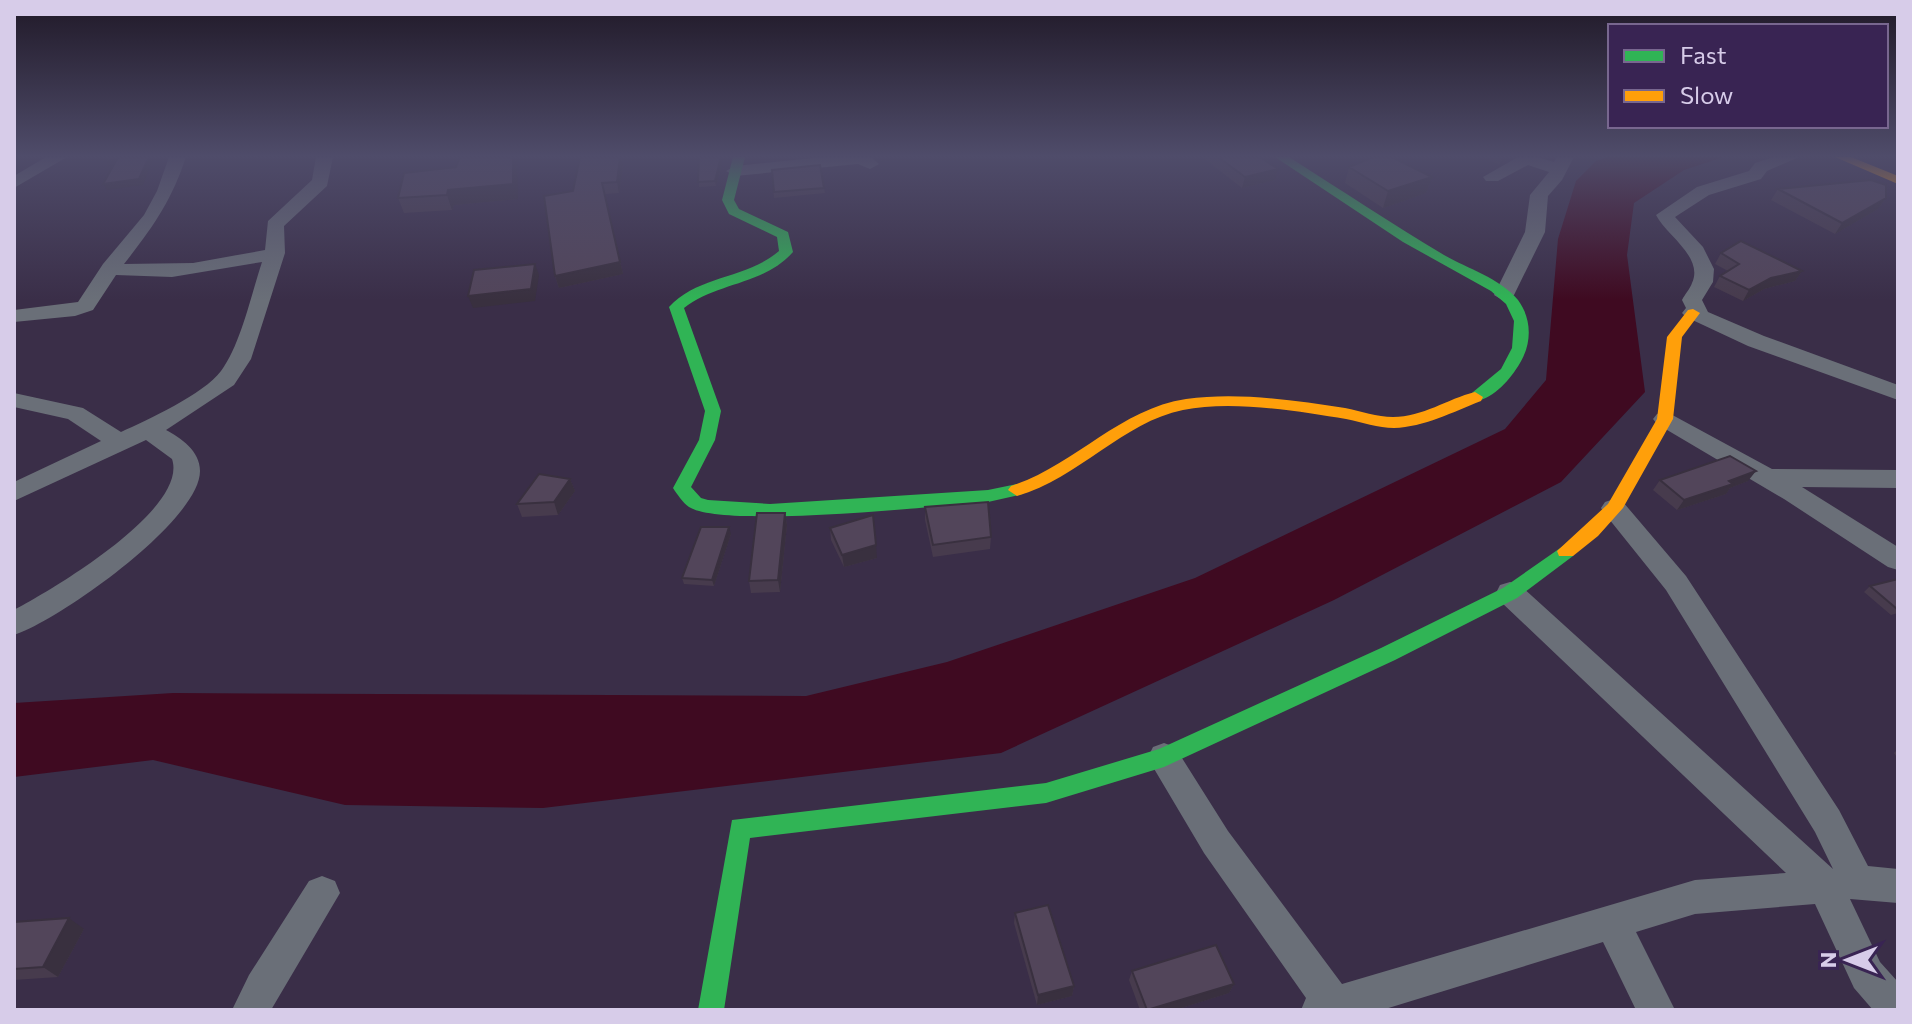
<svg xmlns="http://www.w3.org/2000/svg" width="1912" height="1024" font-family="Commissioner,sans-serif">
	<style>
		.water { fill: #3f0a21 }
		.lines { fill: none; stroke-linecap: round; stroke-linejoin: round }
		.street { fill: #6a6f78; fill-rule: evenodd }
		.fast { fill: #30b455; fill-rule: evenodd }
		.slow { fill: #ff9f0a; fill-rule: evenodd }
		.wall { fill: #473b4d }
		.shaded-wall { fill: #39303f }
		.building { fill: #52455a; stroke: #39303f; stroke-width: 2 }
	</style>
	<rect width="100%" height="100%" fill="#3a2e48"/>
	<path class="water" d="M1606,157H1724L1684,170L1634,203L1627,255L1645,392L1561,482L1334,600L1001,753L543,808L345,805L153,760L14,777V703L173,693L806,696L947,662L1195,578L1505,429L1546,380L1558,239L1576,181L1596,161Z"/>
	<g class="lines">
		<path class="street" d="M46,157H67L14,188V176Z
			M169,157H186C171,202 153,227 124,264L193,263L265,250L268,221L312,180L316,157H333L327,186L284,226L285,253L251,359L234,385L166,430C181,438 200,451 200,471C200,521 58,621 14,635V610C52,590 189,509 172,459L146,440L14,501V482L101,441L68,419L14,407V393L83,408L121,432C147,420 204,394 221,371C241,344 251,295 262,262L172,277L116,275L93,310L75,316L14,322V310L78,302L103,264L144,215L157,191Z
			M824,157H871L879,164L870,169L858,164L735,176L726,171L735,166Z
			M1518,157H1537L1554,162L1557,157H1574L1562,180L1548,196L1545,232L1514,295L1504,301L1494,295L1525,232L1530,195L1549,172L1528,165L1498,181H1486L1483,177Z
			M1774,157H1799L1767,171L1761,179L1709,195L1675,217L1703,247L1714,269L1713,282L1702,300L1708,312L1764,336L1898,385V400L1748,346L1686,317L1682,313L1686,308L1682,300C1685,294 1690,289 1692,283C1704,257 1666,235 1656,215L1697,187L1749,171L1755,163Z
			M1665,411L1772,469L1898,470V488L1802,487L1898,547V570L1888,567L1784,499L1657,424L1653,419L1657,414Z
			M1614,499L1623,502L1686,576L1839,810L1868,866L1898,869V903L1850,899L1880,962L1898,982V1010H1873L1854,988L1815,904L1695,914L1636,932L1675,1010H1636L1603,942L1382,1010H1301L1306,998L1204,853L1153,767L1148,757L1153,747L1164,743L1175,747L1228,831L1342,984L1695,880L1786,873L1500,601L1496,593L1500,585L1510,582L1520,585L1833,869L1815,832L1666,590L1605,514L1601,508L1605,502Z
			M322,876L335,881L340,893L271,1010H232L249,975L309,881Z"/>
		<path class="fast" d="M733,157H745L734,200L739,209L788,232L793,252C764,285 717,282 684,308L721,411L715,440L691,487L701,498L708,500L770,504L988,490L1017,484L1026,490L1023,494L988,502C936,506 724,529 689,507C683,503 677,494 673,488L699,440L705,411L669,307C698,275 747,279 779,251L777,237L729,214L722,200Z
			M1275,157H1289C1341,190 1392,224 1444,255C1468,269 1500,278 1518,300C1532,319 1532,343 1520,363C1510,380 1495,397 1475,402L1467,397L1501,369L1512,348L1514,321L1506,304L1491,291L1403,242Z
			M1566,544L1573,546L1575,551L1573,556L1517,598L1395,660L1164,767L1046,803L750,838L724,1010H698L732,820L1046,783L1159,749L1381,648L1503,588Z"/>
		<path class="slow" d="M1835,157H1851L1898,176V184Z
			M1693,309L1700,313L1682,337L1673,419L1623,508L1598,536L1573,556H1559L1557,551L1608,504L1657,419L1667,337L1688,310Z
			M1475,392L1483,397L1481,401C1453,412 1424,427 1394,428C1378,428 1362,422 1346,419C1299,411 1231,400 1183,410C1123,422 1079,478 1017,496L1008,490L1011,486C1074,466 1119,409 1186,399C1237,392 1294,400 1345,408C1361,411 1377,417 1393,417C1423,417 1447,399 1475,392Z"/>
	</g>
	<path class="wall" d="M580,157H621L623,165L619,193L605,194L623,274L559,288L555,276Z
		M699,157H724L716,186L699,187Z
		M1202,157H1260L1275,180L1242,188Z
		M1484,157H1513L1499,165Z
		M1349,167L1432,177L1426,193L1383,208L1345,183Z
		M772,170L824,188L825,193L774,198Z
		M404,173L518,199L454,205L452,210L404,213L398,198Z
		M1778,189L1886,198L1878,209L1835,234L1771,200Z
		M1721,253L1802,271L1795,281L1764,289L1743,301L1714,287L1720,276L1728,271L1715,264Z
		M570,479L575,491L558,515L522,517L517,504Z
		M1660,480L1748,481L1730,488L1726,494L1677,510L1653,490Z
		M925,507L991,537L990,549L933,557L925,520Z
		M785,513L787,525L780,592L751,593L749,581Z
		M830,528L877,558L844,567L831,540Z
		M731,534L714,586L684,584L682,578Z
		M1898,579V613L1891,615L1864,592L1870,586Z
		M1898,749V759L1894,753Z
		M1015,913L1074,986L1072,996L1037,1005L1014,923Z
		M14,922L84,929L58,977L14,980Z
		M1132,971L1234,984L1229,993L1175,1010H1140L1129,980Z"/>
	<path class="shaded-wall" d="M149,157H154L143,185L107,190L103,184Z
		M513,157H517L518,199L454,205L452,210L447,195L448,190Z
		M620,157L623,165L619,193L617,182Z
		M721,157H724L716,186L715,181Z
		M881,157H897V159L881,162Z
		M1502,157H1513L1499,165Z
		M117,159L120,165L108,166L105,161Z
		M1278,169L1275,180L1242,188L1245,177Z
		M1432,177L1426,193L1383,208L1388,191Z
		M602,183L623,274L559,288L555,276Z
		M1886,198L1878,209L1835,234L1842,223Z
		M535,264L539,275L535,301L473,308L468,296Z
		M1802,271L1795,281L1764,289L1743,301L1749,290L1771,278Z
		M1756,471L1748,481L1730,488L1726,494L1677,510L1684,500Z
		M570,479L575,491L558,515L554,502Z
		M785,513L787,525L780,592L778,580Z
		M729,527L731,534L714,586L712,580Z
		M876,545L877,558L844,567L842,555Z
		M69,918L84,929L58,977L43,967Z
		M1234,984L1229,993L1175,1010H1147Z
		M1074,986L1072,996L1037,1005L1038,995Z"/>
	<path class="building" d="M108,157H149L139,179L103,184L117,159L105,161Z
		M460,157H513V184L448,190L447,195L398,198L404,173L456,167Z
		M580,157H620L617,182L602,183L620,262L555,276L544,196L573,191Z
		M699,157H721L715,181L698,182Z
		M1218,157H1260L1278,169L1245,177Z
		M1373,157H1392L1432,177L1388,191L1349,167Z
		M820,165L824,188L774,192L772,170Z
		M1871,180L1886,185V198L1842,223L1778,189Z
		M1741,241L1802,271L1771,278L1749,290L1720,276L1739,264L1721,253Z
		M535,264L531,289L468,296L474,270Z
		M1730,456L1756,471L1729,481L1733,484L1684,500L1660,480Z
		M539,474L570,479L554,502L517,504Z
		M988,502L991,537L933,545L925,507Z
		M757,513H785L778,580L749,581Z
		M873,515L876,545L842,555L830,528Z
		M701,527H729L712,580L682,578Z
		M1898,579V609H1897L1870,586Z
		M1048,905L1074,986L1038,995L1015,913Z
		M69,918L43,967L14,969V922Z
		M1216,945L1234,984L1147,1010L1132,971Z"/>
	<linearGradient id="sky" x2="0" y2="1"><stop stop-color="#201928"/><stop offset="0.52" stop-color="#4f4c6a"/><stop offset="1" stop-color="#4f4c6a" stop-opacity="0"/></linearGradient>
	<rect width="1912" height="300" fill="url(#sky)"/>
	<rect width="1912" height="1024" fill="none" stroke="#d7cce9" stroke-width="32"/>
	<rect x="1608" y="24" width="280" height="104" fill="#392453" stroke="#78678f" stroke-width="2"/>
	<rect x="1624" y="50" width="40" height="12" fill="#30b455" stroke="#78678f" stroke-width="2"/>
	<text x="1680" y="64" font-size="24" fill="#d7cce9">Fast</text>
	<rect x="1624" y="90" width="40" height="12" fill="#ff9f0a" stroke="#78678f" stroke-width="2"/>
	<text x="1680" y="104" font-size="24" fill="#d7cce9">Slow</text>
	<g transform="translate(1848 960) rotate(270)" stroke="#392453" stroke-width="6" paint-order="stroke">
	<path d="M0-6L14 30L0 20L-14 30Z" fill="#d7cce9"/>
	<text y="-12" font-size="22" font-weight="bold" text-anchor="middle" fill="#d7cce9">N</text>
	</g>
</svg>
